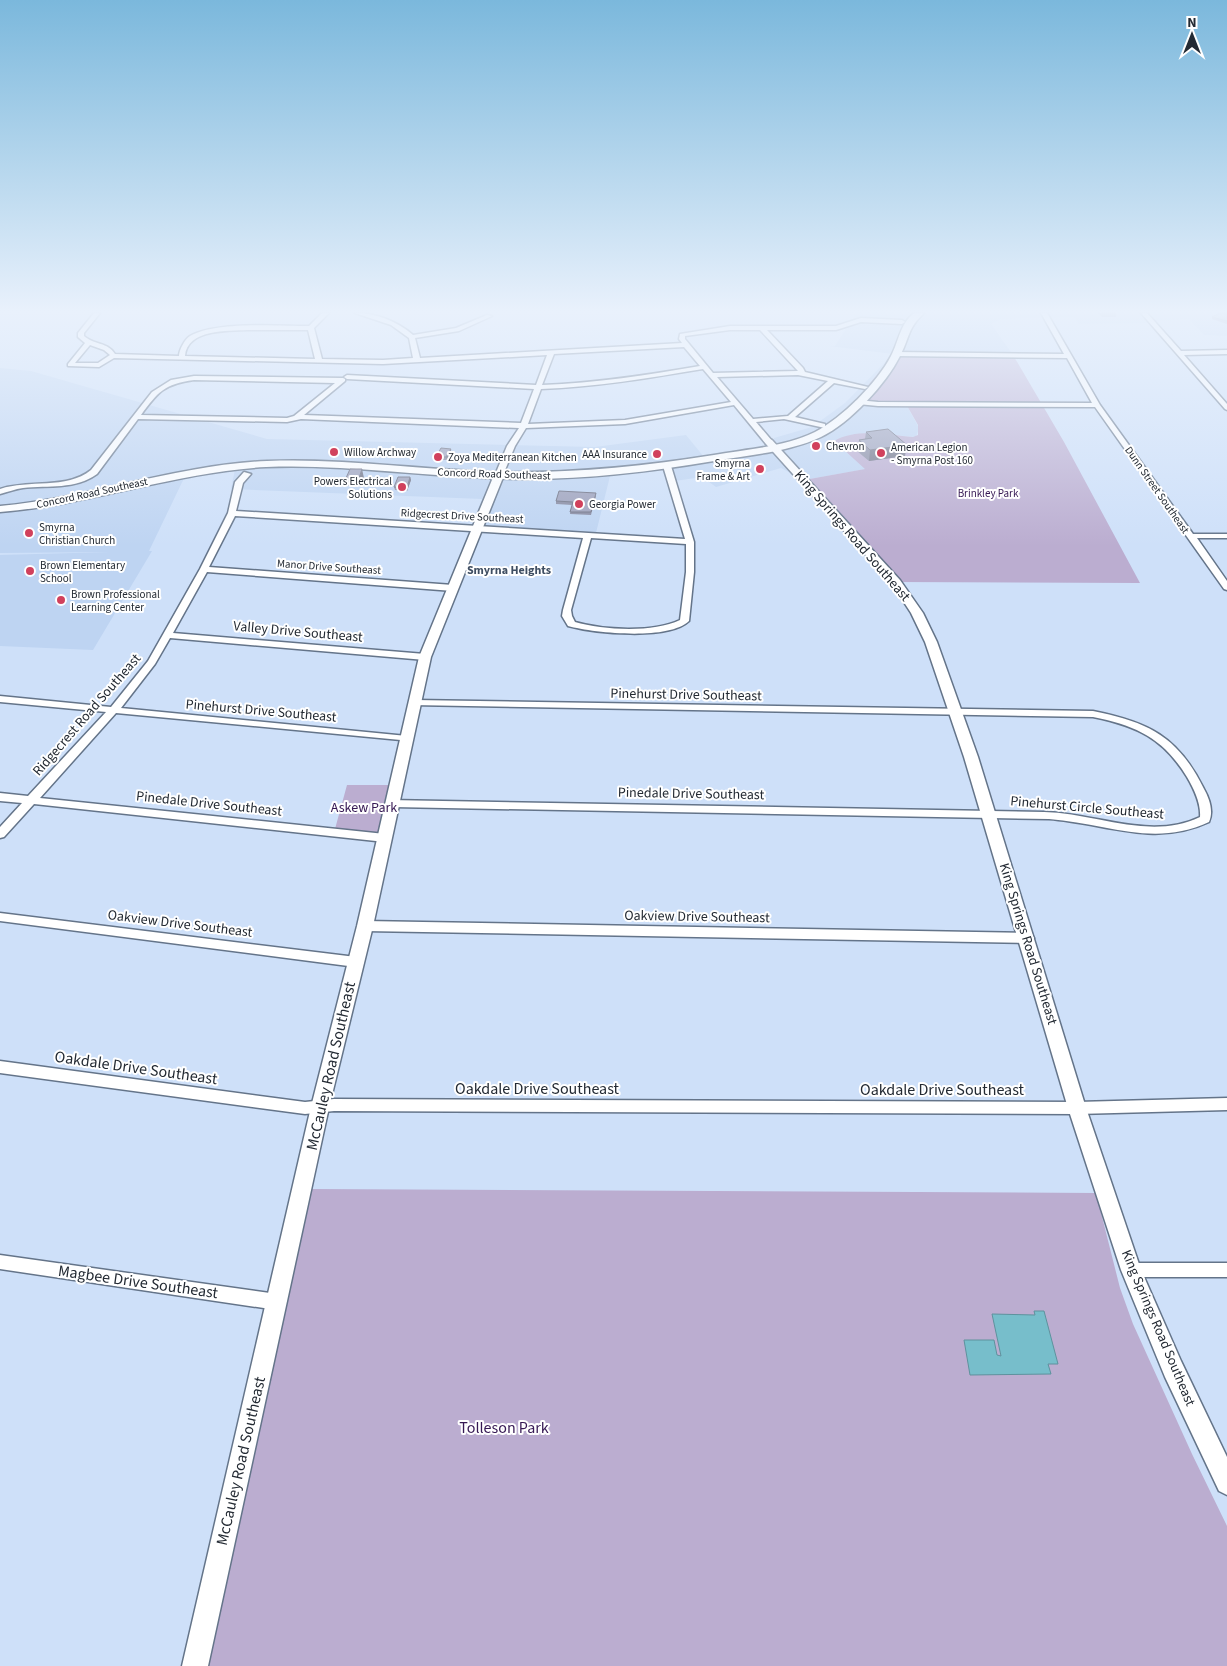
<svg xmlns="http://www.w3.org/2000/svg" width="1227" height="1666" font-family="'Source Sans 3',sans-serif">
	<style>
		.built { fill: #bed4f2 }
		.green { fill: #bbadd0 }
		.water { fill: #77becb; stroke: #5e929d }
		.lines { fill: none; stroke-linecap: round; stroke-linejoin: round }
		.minor-casing { stroke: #647489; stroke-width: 3 }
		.tertiary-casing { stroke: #647489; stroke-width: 3 }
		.secondary-casing { stroke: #647489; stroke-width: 3 }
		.minor { fill: #fff; fill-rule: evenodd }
		.tertiary { fill: #fff; fill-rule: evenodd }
		.secondary { fill: #fff; fill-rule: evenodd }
		.wall { fill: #878aa1 }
		.shaded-wall { fill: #6e7183 }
		.building { fill: #9da1bb; stroke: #6e7183 }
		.poi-dot { fill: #d1415c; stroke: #fff; stroke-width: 2 }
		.labels { text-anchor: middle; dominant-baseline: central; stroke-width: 4; stroke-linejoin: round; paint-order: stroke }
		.far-poi-label { font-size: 11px; fill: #232a33; stroke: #fff; text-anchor: start }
		.far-street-label { font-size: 11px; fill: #232a33; stroke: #fff }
		.far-park-label { font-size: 11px; fill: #361954; stroke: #fff }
		.far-neighbourhood-label { font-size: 12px; font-weight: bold; fill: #3f4e62; stroke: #fff }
		.street-label { font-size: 14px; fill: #232a33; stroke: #fff }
		.park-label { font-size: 14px; fill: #361954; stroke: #fff }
		.near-street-label { font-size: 16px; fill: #232a33; stroke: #fff }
		.near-park-label { font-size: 16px; fill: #361954; stroke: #fff }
	</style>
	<rect width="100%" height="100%" fill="#cee0f9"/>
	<path class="built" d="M856,313H1227V336L1204,335L1189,319L1155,321L1152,323L1079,324L1074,317L1001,319L991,324L1013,355L906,404L919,428L916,437L879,434L834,442L866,469L804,480L781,468L716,487L702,477L668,482L662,469L610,476L595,537L471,527L482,499L231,489L236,465L187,472L149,551H152L93,650L0,646V555L110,552L0,553V368L31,371L267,439L595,447L686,435L704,457L772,445L774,438L812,427L845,403L893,354L829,346H835Z"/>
	<path class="green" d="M894,354L1013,355L1064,442L1140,583L896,582L804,480L865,469L834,441C856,428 888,435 913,437L918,435V425L906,404L855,401Z
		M347,785H392L381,833L335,829Z
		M312,1189L1096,1193L1120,1288L1133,1324L1192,1454L1227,1526V1666H208Z"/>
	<path class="water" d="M1034,1311H1044L1058,1364H1048L1051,1374L970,1375L964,1340H994L997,1355L1001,1356L992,1314L1035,1315Z"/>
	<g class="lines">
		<defs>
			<path id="minor" d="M94,313H100L84,333V336C94,345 108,342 115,354L179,356C179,350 185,339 190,336C216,321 279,326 309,326L322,313H329L314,328L322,359L383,360L413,358L409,338L391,325L355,313C376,313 397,321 413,335L456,328L487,315L492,316L459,331L415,338L420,358L682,343L679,339L680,334L730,326H836L861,318L902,320L905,322L902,324L861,322L836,330H767L803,368L805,372L868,387L865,389L834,383L795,417L825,424V428L784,419L756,422L773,442L769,444H766L734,405L625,424L526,428L515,446L503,475L499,477L495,475L507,446L519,428L301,419L287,422L138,419L97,474C75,490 49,485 23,488C15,489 8,492 0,494V489C29,479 66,490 91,470L152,392L171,380L194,376L343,378L345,379V381L304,415L521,423L534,389L347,379L344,377L347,375L536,385L547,355L383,364L114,358L99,367L68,366V364L85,343L78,337V333ZM247,330H308L315,359L185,356C187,329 228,331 247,330ZM730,330H760L798,371L713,373L685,339V336ZM90,345L104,350L110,355L98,363H75ZM684,347L700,366C648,375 596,383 542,385L554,354ZM703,369L731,402L625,420L528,424L541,389C596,387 649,378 703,369ZM798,375L828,381L788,416L753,419L717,377ZM194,380L335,383L294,416L287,418L141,415C158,392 164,384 194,380Z
				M1041,313H1047L1100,405L1193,534H1227V538H1197L1227,581V590L1224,589L1095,407L878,406L858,404L855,402L858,400L878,402L1092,403L1067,358L897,356L894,354L897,352L1064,354Z
				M1141,313H1147L1181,351L1227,350V354L1184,355L1227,404V410L1225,409Z
				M664,464L671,466L694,542V572L689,621C668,641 594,633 568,626L562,616L563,610L583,538L235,516L209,567L453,585L457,588L453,591L207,572L173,633L425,654L430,657L425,660L170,638L155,664L121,708L407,736L412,739L411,741L116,713L40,798L385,834L389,835L391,838L389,841L385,842L34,804L4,837L0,838V827L22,803L0,801V793L28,796L106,712L0,702V696L111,707L148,661L200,569L228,513L235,482L244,472L251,474L243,483L236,511L685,539L663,466ZM591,538L686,544V572L680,620C653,633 603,630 575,622L572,616L571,610Z
				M415,700L1093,711C1148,722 1178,736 1204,789C1209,798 1214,811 1209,822C1154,848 1105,823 1049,819L393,807L389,806L388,803L389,800L1044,812C1096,813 1150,841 1200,817C1201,803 1194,789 1187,777C1163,738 1137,726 1093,717L411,705L410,703Z
				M0,913L356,957L360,959L362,962L360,965L356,967L0,921Z
				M365,921L1028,933L1032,935L1034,938L1032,941L1028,943L365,931L361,929L359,926L361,923Z
				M0,1061L305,1102L334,1099L1077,1102L1227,1098V1110L1077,1114L334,1111L305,1114L0,1073Z
				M0,1255L277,1294L283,1296L285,1302L283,1308L277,1310L0,1269Z
				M1131,1263H1227V1277H1131L1125,1275L1123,1270L1125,1265Z"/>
			<path id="tertiary" d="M769,439L772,440L900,580L923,613L937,642L978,757L1086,1108L1141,1270L1181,1361L1227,1457V1495L1219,1491L1165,1377L1121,1270L1068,1108L964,757L925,642L911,613L892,584L766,444V440Z
				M499,472L504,475L431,657L373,926L329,1107L208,1666H182L311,1107L357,926L419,657L494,475Z"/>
			<path id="secondary" d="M914,313H924C907,329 910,337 900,356C886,384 850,423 821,437C789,452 749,455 714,461C638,474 562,482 485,478C412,475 339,464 266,467C175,472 90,505 0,512V506C90,498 176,465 267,461C341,458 415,469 489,472C565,474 639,467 714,455C747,449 785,447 815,432C842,418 877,383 891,356C899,341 900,324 914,313Z"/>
		</defs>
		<use href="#minor" class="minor-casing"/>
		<use href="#tertiary" class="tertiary-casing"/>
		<use href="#secondary" class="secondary-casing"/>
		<use href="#minor" class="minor"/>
		<use href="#tertiary" class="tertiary"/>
		<use href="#secondary" class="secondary"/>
	</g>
	<path class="wall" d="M1098,313H1115L1116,315V317H1102Z
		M1227,313V324L1212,319V317Z
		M866,432L905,456L869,461L857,451L859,440L865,439Z
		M451,449V451L447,460H437L436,457Z
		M410,477L411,480L407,491L395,490L394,487Z
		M346,478H364L360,486H348Z
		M596,496L591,515L570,514L572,505L556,504V501Z"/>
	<path class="shaded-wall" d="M907,445L905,456L869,461L870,450Z
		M451,449V451L447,460L446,457Z
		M362,469L364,478L360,486L359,478Z
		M410,477L411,480L407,491V488Z"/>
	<path class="building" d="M1101,313H1115L1116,315H1102Z
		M1220,313H1227V321L1212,317Z
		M888,429L907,445L870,450L859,440L872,438L866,432Z
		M441,448L451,449L446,457H436Z
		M350,469H362L359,478H346Z
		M398,477H410L407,488L394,487Z
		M559,491L596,493L591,512H570L573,502L556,501Z"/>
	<linearGradient id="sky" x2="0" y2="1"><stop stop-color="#7bb8dc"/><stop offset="0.57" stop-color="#e9f1fc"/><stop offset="1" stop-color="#e9f1fc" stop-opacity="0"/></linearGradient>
	<rect width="1227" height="546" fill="url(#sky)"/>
	<g class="poi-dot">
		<circle cx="816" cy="446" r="5"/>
		<circle cx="334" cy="452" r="5"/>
		<circle cx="881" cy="453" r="5"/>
		<circle cx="657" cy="454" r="5"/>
		<circle cx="438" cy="457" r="5"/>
		<circle cx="760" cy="469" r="5"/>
		<circle cx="402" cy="487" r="5"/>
		<circle cx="579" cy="504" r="5"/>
		<circle cx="29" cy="533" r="5"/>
		<circle cx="30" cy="571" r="5"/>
		<circle cx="61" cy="600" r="5"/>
	</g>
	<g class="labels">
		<g class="far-poi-label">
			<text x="826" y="446">Chevron</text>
			<text x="891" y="447">American Legion<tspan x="891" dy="13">- Smyrna Post 160</tspan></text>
			<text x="344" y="452">Willow Archway</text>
			<text x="647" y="454" text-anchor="end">AAA Insurance</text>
			<text x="448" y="457">Zoya Mediterranean Kitchen</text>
			<text x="750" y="463" text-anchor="end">Smyrna<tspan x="750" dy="13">Frame &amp; Art</tspan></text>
			<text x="392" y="481" text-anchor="end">Powers Electrical<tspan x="392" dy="13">Solutions</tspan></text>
			<text x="589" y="504">Georgia Power</text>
			<text x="39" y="527">Smyrna<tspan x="39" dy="13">Christian Church</tspan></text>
			<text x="40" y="565">Brown Elementary<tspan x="40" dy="13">School</tspan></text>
			<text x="71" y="594">Brown Professional<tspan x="71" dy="13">Learning Center</tspan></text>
		</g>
		<g class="far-street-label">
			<text transform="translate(494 474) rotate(2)">Concord Road Southeast</text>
			<text transform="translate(1157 490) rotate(55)">Dunn Street Southeast</text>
			<text transform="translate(92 493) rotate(-12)">Concord Road Southeast</text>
			<text transform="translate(462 516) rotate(3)">Ridgecrest Drive Southeast</text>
			<text transform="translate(329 567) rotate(4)">Manor Drive Southeast</text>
		</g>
		<g class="far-park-label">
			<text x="988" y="493">Brinkley Park</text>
		</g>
		<g class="far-neighbourhood-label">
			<text x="509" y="570">Smyrna Heights</text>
		</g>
		<g class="street-label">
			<text transform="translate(852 536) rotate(49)">King Springs Road Southeast</text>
			<text transform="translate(298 632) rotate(5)">Valley Drive Southeast</text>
			<text transform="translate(686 695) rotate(1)">Pinehurst Drive Southeast</text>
			<text transform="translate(261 711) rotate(5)">Pinehurst Drive Southeast</text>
			<text transform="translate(87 715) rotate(-49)">Ridgecrest Road Southeast</text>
			<text transform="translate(691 794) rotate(1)">Pinedale Drive Southeast</text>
			<text transform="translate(209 804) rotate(6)">Pinedale Drive Southeast</text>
			<text transform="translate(1087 808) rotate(5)">Pinehurst Circle Southeast</text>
			<text transform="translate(697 917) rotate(1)">Oakview Drive Southeast</text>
			<text transform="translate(180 924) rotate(7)">Oakview Drive Southeast</text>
			<text transform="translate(1028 944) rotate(73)">King Springs Road Southeast</text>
			<text transform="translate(1158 1328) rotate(67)">King Springs Road Southeast</text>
		</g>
		<g class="park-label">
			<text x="364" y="808">Askew Park</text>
		</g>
		<g class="near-street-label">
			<text transform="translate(331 1066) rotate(-77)">McCauley Road Southeast</text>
			<text transform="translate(136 1068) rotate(8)">Oakdale Drive Southeast</text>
			<text x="537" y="1089">Oakdale Drive Southeast</text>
			<text x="942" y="1090">Oakdale Drive Southeast</text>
			<text transform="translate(138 1282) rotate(8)">Magbee Drive Southeast</text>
			<text transform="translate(241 1461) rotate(-77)">McCauley Road Southeast</text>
		</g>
		<g class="near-park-label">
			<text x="504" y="1428">Tolleson Park</text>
		</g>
	</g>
	<g transform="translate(1192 35)" stroke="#ffffff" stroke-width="4" paint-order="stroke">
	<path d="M0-4L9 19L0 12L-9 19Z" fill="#232a33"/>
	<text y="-8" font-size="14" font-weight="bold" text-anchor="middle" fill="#232a33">N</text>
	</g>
</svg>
